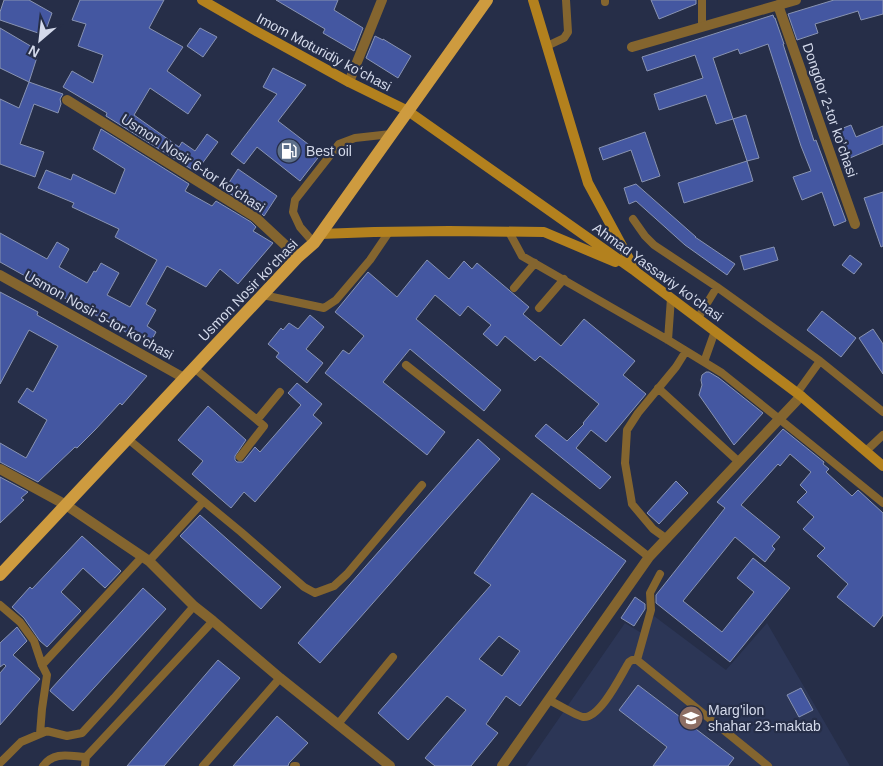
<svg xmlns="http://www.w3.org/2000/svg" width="883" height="766" viewBox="0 0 883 766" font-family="Helvetica,sans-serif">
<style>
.built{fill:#2c3656}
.building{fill:#4457a1;stroke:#8893b2;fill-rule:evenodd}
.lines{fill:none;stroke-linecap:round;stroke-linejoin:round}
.lane{stroke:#84652f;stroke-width:8}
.street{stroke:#84652f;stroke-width:10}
.secondary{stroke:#b3811e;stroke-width:10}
.primary{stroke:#ce9b3f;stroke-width:12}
.labels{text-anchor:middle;stroke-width:4.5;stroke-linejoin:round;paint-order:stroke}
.street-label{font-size:14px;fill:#d4daeb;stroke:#262e48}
.poi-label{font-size:14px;fill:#d4daeb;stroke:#262e48;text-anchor:start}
</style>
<rect width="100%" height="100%" fill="#262e48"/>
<path class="built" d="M654,616l72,54 41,-47 83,143h-324l99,-143 18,11z"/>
<path class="building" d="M4,0h25l23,13 -8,22 -44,-15v-8z
M80,0h84l-15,28 34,19 -16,24 34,24 -13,19 -38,-26 -16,27 45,32 3,-5 13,9 12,-17 11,8 -22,30 -90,-56 1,-3 -44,-26 9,-16 21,12 10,-28 -25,-9 8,-22 -14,-4z
M276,0h62l-4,10 29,18 -9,23 -31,-18 2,-4z
M651,0h45v4l-37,15z
M834,0h49v14l-22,6 -3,-9 -43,13 3,9 -21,7 -9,-26z
M773,15l1,3h1l9,26h-1l31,97 2,-1 30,81 -12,5 -12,-34 -20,8 -9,-23 18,-6 -10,-25 -33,-102 -28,10 -2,-5 -25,9 20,61 13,-4 13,43 -12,3 -14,-42 -17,5 -10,-29 -47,15 -5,-16 49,-16 -8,-23 -48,16 -5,-14z
M0,28l39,23 -10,31 -29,-14z
M200,28l17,9 -14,20 -16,-11z
M375,36l8,4v-1l28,17 -13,22 -32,-20z
M273,68l33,17 -28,36 43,33 -21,27 -43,-34 -13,17 -13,-10 46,-60 -14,-7z
M29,82l34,12 -3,5 1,5 -3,9 -24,-9 -14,40 24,8 -9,25 -35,-13v-65l19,9z
M851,125l5,12 27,-11v18l-33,14 -12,-28z
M101,129l88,55 -4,7 27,15 4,-5 35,21 5,5 -3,4 20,12 -35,41 -18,-15 -14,18 -39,-21 -21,38 10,6 -9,16 9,6 -7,13 -149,-83v-29l47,26 10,-17 12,7 -10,18 28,16 7,-12 2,1 5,-9 18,10 -12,22 23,12 27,-47 -42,-23 4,-8 -47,-22 2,-4 -36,-15 8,-18 25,10 2,-6 42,20 10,-25 -32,-20z
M645,132l15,44 -18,6 -11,-32 -28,10 -4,-12z
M747,161l6,20 -69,22 -6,-20z
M238,169l39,27 -13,20 -5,-5 -35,-21z
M636,184l60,53h-1l40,27 -8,11 -42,-30 -49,-44 -7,3 -5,-16z
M883,192v54l-2,1 -17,-49z
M774,247l4,13 -34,10 -4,-14z
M850,255l12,9 -8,10 -12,-9z
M427,260l22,19 15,-18 8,8 5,-6 52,44 -6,7 38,32 23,-27 51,42 -12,14 23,19 -40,48 -15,-12 -15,18 35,29 -11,12 -65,-53 11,-12 21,17 17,-17 -1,-1 16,-19 -59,-48 -5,5 -30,-25 -8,10 -14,-12 8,-9 -23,-19 -8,10 -25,-21 -19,24 85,71 -17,21 -74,-62 -27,33 62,50 -18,23 -102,-82 18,-23 6,4 15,-18 -29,-24 33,-40 29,25z
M0,292l38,20 -1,3 110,61 -25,29 -2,-2 -25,27 -18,18 -2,-1 -37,35 -38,-20v-19l26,15 21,-38 -29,-18 9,-14 6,4 25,-46 -29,-16 -29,54z
M822,311l34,27 -15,19 -34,-27z
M310,315l14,12 -18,22 17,14 -16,20 -31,-26 3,-4 -11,-9 13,-16 2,2 6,-7 9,6z
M873,329l10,15v30l-24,-36z
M706,372h3l10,6 44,35 -29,32 -35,-50 3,-10 -1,-5 1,-5z
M297,383l25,21 -9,11 9,8 -67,79 -11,-10 -13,16 -39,-34 11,-13 -25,-21 30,-34 38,34 -11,16v4l2,2h6l12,-15 5,5 41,-47 -13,-12z
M783,429l41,33 -1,2 6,5 -3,3 26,24 6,-6 25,23v102l-9,12 -37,-30 11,-13 -31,-28 8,-8 -22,-19 11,-12 -17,-15 10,-10 -7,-7 11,-13 -21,-18 -10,12 -2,-2 -37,41 39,32 -8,9 3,3 -10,13 -30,-25 -52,64 39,31 32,-40 -17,-14 16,-20 37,30 -60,74 -74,-59v-8l69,-87 -8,-6z
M478,439l22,20 -180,204 -22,-20z
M0,477l28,15 -7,6 3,2 -24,23z
M676,481l12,12 -29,31 -12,-11z
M532,493l94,68 -106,145 -14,-10 -20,28 12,9 -27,33h-36l-10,-8 41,-48 -19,-14 -39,44 -30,-27 113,-128 -17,-12zM499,636l21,15 -18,25 -23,-17z
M200,515l81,72 -20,22 -81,-73z
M82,536l39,35 -16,17 -22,-20 -22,24 20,19 -34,36 -7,-6 -16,-23 -12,-11 18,-20 2,2z
M143,588l23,21 -93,102 -23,-20 1,-2z
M635,597l10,7v5l-11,17 -13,-8z
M17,627l10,14 -14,14 27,24 -40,46v-52l6,-7 -2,-2 -4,3v-24z
M218,660l22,18 -76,88h-37z
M638,685l96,73 -6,8h-75l14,-19 -48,-37z
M801,688l12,22 -14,7 -12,-22z
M277,716l31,27 -19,20 -1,3h-55z"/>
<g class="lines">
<path class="lane" d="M605,2v-2
M702,27v-27
M547,46l17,-8 4,-6 -2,-32
M633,219l12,17 9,9 63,42 103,74 63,51
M509,232l13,24 146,84 54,33 91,73 70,57
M314,243l-14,-16 -7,-15 2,-12 44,-56 16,-6 36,-4
M514,288l21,-25
M263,295l61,13 12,-8 34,-40 19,-28
M539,308l25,-29
M698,318l19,-31
M668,340l3,-42
M704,362l11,-31
M406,365l243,192
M194,368l63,52 23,-28
M658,388l81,74
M797,393l23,-32
M128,439l113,93 63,55 11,6 19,-7 13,-12 75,-89
M866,451l17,-16
M240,457l24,-31 -7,-6
M667,539l-14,-10 -21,-25 -7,-41 2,-33 11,-17 38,-46 10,-16
M149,561l54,-59
M0,605l20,17 14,19 8,24 5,10 -5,34 -2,25
M637,660l14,-50 -1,-17 10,-19
M42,665l100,-108
M549,700c6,3 30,17 34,17 17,2 38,-42 46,-55l3,-2h5l131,106
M338,724l55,-67
M0,763l21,-21 26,-11 20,5 15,-3 32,-35 80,-92
M43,766c11,-15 26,-10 43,-9
M85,766l1,-9 127,-136
M203,766l77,-88
M294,766h2"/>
<path class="street" d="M778,5l77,219
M632,47l164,-47
M349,82l33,-82
M67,100l188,117 43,40
M0,275l184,103
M0,469l66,36 83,56 45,45 19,15 67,57 110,88
M502,766l147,-209 152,-161"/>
<path class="secondary" d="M202,0l54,31 93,51 59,29 227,160 166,125 82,70
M533,0l55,183 46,85
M320,234l54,-2 75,-1 95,1 71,30"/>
<path class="primary" d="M0,575l298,-318 16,-14 173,-243"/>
</g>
<defs>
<symbol id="fuel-disc" viewBox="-11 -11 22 22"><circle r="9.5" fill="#5c6f8a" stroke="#262e48"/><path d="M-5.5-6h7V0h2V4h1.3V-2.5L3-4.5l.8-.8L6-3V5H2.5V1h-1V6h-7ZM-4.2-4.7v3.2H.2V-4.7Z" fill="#fff"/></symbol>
<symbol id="school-disc" viewBox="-11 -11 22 22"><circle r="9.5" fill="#8d6e63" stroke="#262e48"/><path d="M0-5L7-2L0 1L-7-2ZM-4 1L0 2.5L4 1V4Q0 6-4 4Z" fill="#fff"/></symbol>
</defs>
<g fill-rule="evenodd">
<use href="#fuel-disc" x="275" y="137" width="28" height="28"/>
<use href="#school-disc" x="677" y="704" width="28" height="28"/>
</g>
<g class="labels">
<g class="street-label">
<text transform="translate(324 52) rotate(28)" y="5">Imom Moturidiy koʻchasi</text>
<text transform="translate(830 110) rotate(71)" y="5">Dongdor 2-tor koʼchasi</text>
<text transform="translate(193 163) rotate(33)" y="5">Usmon Nosir 6-tor koʻchasi</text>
<text transform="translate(658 272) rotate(36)" y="5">Ahmad Yassaviy ko'chasi</text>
<text transform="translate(248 290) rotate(-46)" y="5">Usmon Nosir ko‘chasi</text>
<text transform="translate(99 315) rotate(29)" y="5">Usmon Nosir 5-tor koʻchasi</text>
</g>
<g class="poi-label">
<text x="306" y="156">Best oil</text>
<text x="708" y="715">Marg'ilon<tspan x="708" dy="16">shahar 23-maktab</tspan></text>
</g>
</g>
<g transform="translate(40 40) rotate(208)" stroke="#262e48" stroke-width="4" paint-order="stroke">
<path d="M0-4L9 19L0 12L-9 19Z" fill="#d4daeb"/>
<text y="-8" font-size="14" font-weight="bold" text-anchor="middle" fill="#d4daeb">N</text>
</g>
</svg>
